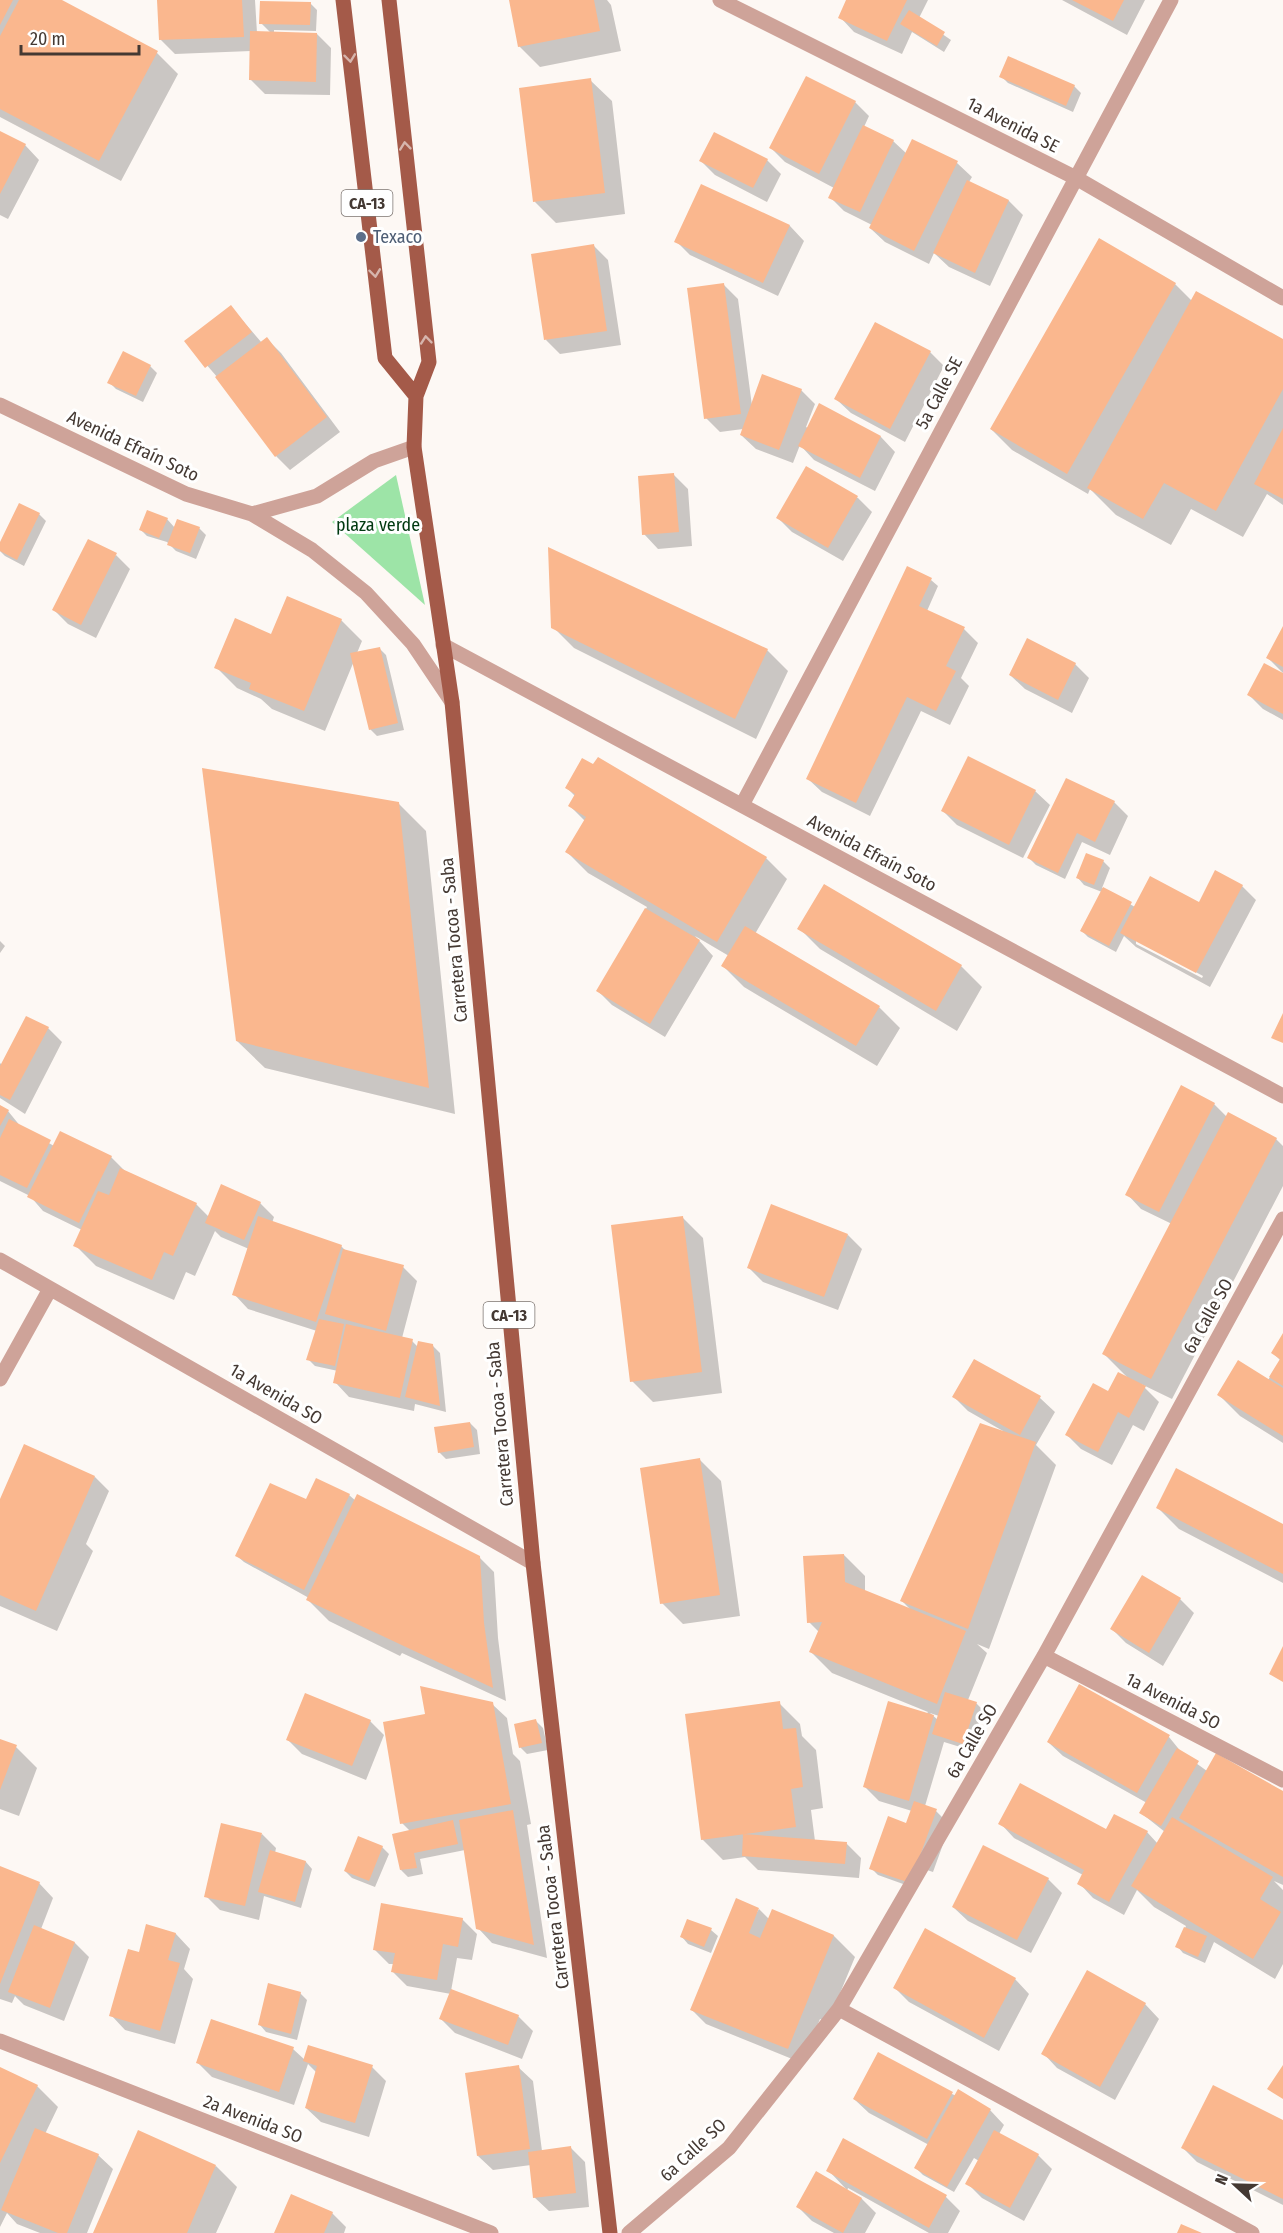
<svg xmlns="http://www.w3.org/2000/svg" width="1283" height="2233" viewBox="0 0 1283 2233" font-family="'Fira Sans Condensed',sans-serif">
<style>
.green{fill:#9de4a7}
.shadow{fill:#0003;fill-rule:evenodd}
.building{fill:#fab78e}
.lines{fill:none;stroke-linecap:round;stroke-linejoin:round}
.street{stroke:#cea399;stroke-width:15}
.primary{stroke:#a45a49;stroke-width:15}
.oneway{stroke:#d6b5ad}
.service-dot{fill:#5c6f8a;stroke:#fff;stroke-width:2}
.labels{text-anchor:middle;stroke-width:6;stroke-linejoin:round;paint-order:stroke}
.shield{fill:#fff;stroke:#7c7470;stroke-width:1.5}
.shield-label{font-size:16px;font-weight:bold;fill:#443933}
.street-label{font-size:18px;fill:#443933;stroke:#fff}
.service-label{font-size:18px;fill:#4e5e75;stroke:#fff;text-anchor:start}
.park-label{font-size:18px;fill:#003910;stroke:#fff}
</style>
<rect width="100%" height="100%" fill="#fdf8f4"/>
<path class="green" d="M396,475l29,130 -93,-83z"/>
<path class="shadow" d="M0,0h59l98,53 21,21 -57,107 -121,-64z
M159,0h96l2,33h14l-10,-10 49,-20 7,7 -1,21 -42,-1v3l43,1 14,14 -1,47 -65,-1 -14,-14v-29l-76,3 -15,-15z
M510,0h97l4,5 10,46 -81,16 -21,-21z
M848,0h80l-9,18 32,22 -7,12 -32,-20 -10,22 -48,-22 -14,-15z
M1062,0h83l-18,35z
M1001,76l73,10 7,7 -8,19 -65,-29z
M590,80l22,21 13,113 -69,9 -21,-21z
M855,102l14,14 -5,11 29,14 14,13 6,-13 44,22 15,14 -3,5 40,19 14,14 -33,71 -41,-19 -15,-14 -5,11 -44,-22 -15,-14 2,-3 -28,-14 -14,-14 4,-9 -49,-26 -14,-14z
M0,132l25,13 14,15 -31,59 -8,-4z
M767,160l14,14 -14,28 -52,-27 -14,-14z
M702,186l88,40 14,15 -26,55 -88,-41 -14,-14z
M1100,240l75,44 17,17 91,40v164l-16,-11 -24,43 -52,-28 -20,36 -55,-30 -26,-26 -2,5 -76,-44 -21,-21z
M594,246l14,14 13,85 -61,9 -14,-14z
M724,285l14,14 14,107 49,-16 14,14 -9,23 2,1 12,-23 61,32 14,15 -20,39 -61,-31 -14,-15 -7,18 -37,-14 -15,-14 2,-6 -23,3 -14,-14z
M231,307l31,36 5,-4 14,14 59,79 -50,38 -14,-14 -58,-78 -32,-37z
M930,352l14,14 -39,76 -54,-29 -15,-14z
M150,366l7,7 -14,29 -27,-13 -7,-7z
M807,468l51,30 14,14 -29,49 -51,-29 -14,-14z
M673,474l15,15 4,57 -34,3 -14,-15z
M39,514l7,7 -22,45 -19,-10 -5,-5v-6z
M167,519l8,9h24l7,7 -10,24 -20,-8 -9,-9 -20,-6 -7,-7z
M116,555l14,14 -34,69 -28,-14 -14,-14z
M931,580l7,6 -11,25 37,18 14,14 -17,35 8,8 -19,39 -29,-14 -51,105 -48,-24 -15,-14z
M341,620l21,21 -5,12 22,-5 7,7 18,75 -27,6 -7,-7 -16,-68 -29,70 -53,-22 -11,-10 -24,-11 -21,-21z
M553,627l214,23 21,21 -32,68 -182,-91z
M1283,629v44l-15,-15z
M1075,664l14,14 -17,35 -47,-24 -15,-14z
M1283,675v45l-20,-11 -14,-14z
M567,788l199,70 21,21 -32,55 124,73 21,21 -23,38 -133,-79 -21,-21 6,-10 -34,-20 18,20 -48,81 -53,-32 -14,-14 49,-84 -59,-34 -21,-21 18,-31 -15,-15 6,-9z
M1035,791l15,14 -27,53 -66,-33 -14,-14z
M1114,802l14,14 -18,39 -28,-13 -17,37 -29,-14 -7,-7z
M399,804l27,27 29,283 -190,-46 -28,-27z
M1103,861l7,7 -8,20 33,19 64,-3 43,-18 14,14 -46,87 -74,-40 -12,-11 -8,16 -28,-15 -7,-7 21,-38 -18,-7 -6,-7zM1136,940l67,36 -1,2 -66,-34z
M799,928l162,38 21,21 -25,44 -137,-82z
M0,941l5,5 -5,7z
M48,1028l14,14 -37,72 -25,-16v-35l2,2z
M1214,1104l13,13 49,22 7,7v40l-111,213 -31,-15 18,18 -15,29 -11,-6 -21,40 -31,-16 -14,-14 61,-57 -24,-24 68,-130 -31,-15 -14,-15z
M0,1107l8,4 13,16 33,19 57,11 14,14 71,33 13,13 51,-14 14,14 -2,6 69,23 6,6 56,15 14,14 -15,57 10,3 6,6 15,-1 7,7 6,59 -31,-8 -1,7 -65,-14 -14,-15 3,-11 -23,-5 -7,-7 9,-28 -69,-22 -14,-15 15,-45 -28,-12 -6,-6 -20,45 -9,-4 -12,28 -78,-34 -21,-21 7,-15 -39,-19 -13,-15 -30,-15z
M682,1217l21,21 19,155 -69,9 -21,-21z
M848,1235l14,14 -24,61 -75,-28 -15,-15z
M1283,1336v107l-43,-27 -21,-21 49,-15 13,-19 -8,-8z
M975,1361l65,37 15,14 -19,33 20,20 -67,184 -12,-5 10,9 -19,47 8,3 7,7 -13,40 -26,-8 -19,64 11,5 14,14 -17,47 -9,-3 -7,20 -39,-14 -7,-7 36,-43 5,-14 -33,-10 -14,-14 63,-75 -96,-39 -21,-21 8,-20 -10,-10 35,-67 21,21v16l47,19 -11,-11 102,-169 -35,-20 -14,-14zM930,1713l9,3 -1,4z
M470,1423l7,7 3,24 -34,5 -7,-7z
M700,1460l21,21 19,135 -57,8 -21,-21z
M95,1477l14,14 -23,53 7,7 -36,80 -57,-25v-104z
M349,1495l7,6 123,56 15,15 4,66 8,63 -104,-48 -2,3 -71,-35 -21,-21 1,-2 -65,-36 -7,-6 69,-55z
M1158,1508l125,18v57l-104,-54z
M1180,1599l14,14 -31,53 -37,-23 -14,-14z
M1080,1686l89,51 13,16 25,18 76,21v93l-9,-4 9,9v74l-8,15 -61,-37 -9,21 -22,-10 -6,-7 9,-20 -32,-19 -17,-17 -13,25 -31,-17 -14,-15 4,-8 -69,-37 -14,-15 147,9 11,12 7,-12 -24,-19 6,-10 -84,-47 -15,-14z
M779,1703l21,21 2,12 14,14 7,58 -12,2 4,31 31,2 15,15 -2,20 -101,-8 -13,-13 -22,3 -21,-21z
M492,1704l15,14 6,36 7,7 11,63 -4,1 20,133 -55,-15 -14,-15 -13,-78 -45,9 3,15 -15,3 -7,-7 9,-39 -8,-8z
M370,1721l14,14 -18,45 -64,-26 -14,-14z
M536,1721l7,7 5,22 -21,4 -7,-7z
M0,1741l16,6 21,21 -18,48 -19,-7z
M262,1834l14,14 -1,5 31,9 6,7 -11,39 -37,-12 -5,24 -39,-10 -14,-14z
M382,1847l7,7 -14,33 -23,-9 -7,-7z
M0,1868l39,15 14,15 -12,31 34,14 14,14 -25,64 -40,-16 -9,-9 -3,7 -12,-4z
M1048,1879l14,14 -31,60 -63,-32 -15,-14z
M759,1909l10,10 65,17 21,21 -27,65 -8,-3 -18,44 -96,-39 -14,-14z
M462,1919l15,15 -5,26 -15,-2 -6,33 67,25 15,15 -11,28 -67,-26 -14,-14 10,-25 -44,-8 -14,-14 1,-8h-5l-15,-15z
M148,1926l28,8 14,15 -6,20 9,10 -18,65 -50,-14 -14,-15 29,-61z
M711,1930l7,6 -7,17 -23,-9 -6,-7z
M1015,1979l14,15 -30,57 -90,-49 -15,-15z
M300,1993l7,7 -10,40 -31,-8 -6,-7z
M1145,2004l14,15 -44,81 -58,-32 -14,-15z
M212,2020l81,29 12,11 67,7 14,14 -17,56 -48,-15 -15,-14 11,-35 -9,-9 -14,41 -82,-28 -15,-15z
M518,2067l15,14 9,70 29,-3 14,14 4,45 -40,4 -15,-14 -3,-32 -38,5 -15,-14z
M0,2068l37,18 21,21 -13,27 53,21 15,14 -26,64h-47l-23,-9 -10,-11 -7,14z
M952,2094l38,16 14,15 -5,9 39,21 14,14 -28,52 -42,-23 -15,-15 12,-22 -5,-3 -20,34 -31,-17 -7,-7 13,-23 -60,-32 -15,-14z
M1283,2121v84l-86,-43 -14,-14z
M216,2166l21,21 -21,46h-121z
M828,2170l118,27 14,14 -12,22h-19l-81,-45 -1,3 15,8 14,14 -11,20h-31l-22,-12 -15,-15 50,-16z
M332,2213l14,14 -2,6h-69z"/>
<path class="building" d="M0,0h13l-13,25z
M19,0h43l96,51 -59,110 -99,-52v-73z
M157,0h85l2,37 -85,3z
M509,0h85l6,31 -82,16z
M846,0h61l-20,41 -49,-23z
M1072,0h52l-11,21z
M260,1l51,1 -1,23 -51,-1z
M909,10l36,22 -8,14 -37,-22z
M250,31l67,2 -1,49 -67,-2z
M1008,56l67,29 -9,21 -67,-29z
M806,76l50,25 -37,73 -50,-26z
M591,78l14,115 -72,9 -14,-114z
M863,125l31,15 -34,72 -32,-14z
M0,131l26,13 -26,50z
M714,132l54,27 -15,29 -54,-27z
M912,139l46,22 -44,90 -45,-23z
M967,180l42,20 -34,73 -42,-20z
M701,184l89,41 -27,58 -89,-41z
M1099,238l77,45 -109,191 -77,-45z
M594,244l13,87 -63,9 -13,-86z
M724,283l17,131 -37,5 -17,-131z
M1196,291l87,48v50l-67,122 -52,-28 -21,36 -56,-31z
M231,305l21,27 -47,36 -21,-27z
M875,322l56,29 -41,78 -56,-30z
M267,337l60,80 -52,40 -60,-80z
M123,351l28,14 -15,31 -29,-13z
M762,374l40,15 -23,61 -39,-15z
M819,403l62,33 -21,42 -62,-32z
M1283,428v71l-29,-15z
M806,466l52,30 -30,52 -52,-30z
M674,473l5,59 -37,3 -4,-59z
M19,503l21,10 -23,47 -17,-9v-9z
M147,510l21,8 -9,20 -20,-8z
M177,519l23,8 -10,26 -23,-8z
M88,539l29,14 -36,72 -29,-15z
M548,547l220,102 -33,70 -184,-91z
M907,566l25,12 -13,28 46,21 -19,39 10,5 -20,40 -29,-14 -51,106 -50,-24z
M287,596l55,23 -38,92 -55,-22 2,-6 -37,-15 21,-50 36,16z
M1283,626v41l-17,-9z
M1027,638l49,25 -18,37 -49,-25z
M380,647l18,76 -29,7 -19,-77z
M1264,663l19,10v41l-36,-19z
M968,756l68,34 -27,55 -68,-34z
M598,757l169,100 -50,85 -152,-90 21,-35 -18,-11 7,-12 -10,-6 17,-30 11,6z
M202,768l197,34 30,286 -193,-47z
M1066,778l49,23 -20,41 -18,-9 -19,40 -31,-15z
M1086,853l18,7 -10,25 -18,-7z
M1215,870l28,15 -47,88 -76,-40 30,-57 49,26z
M824,884l138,81 -26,46 -139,-82z
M1103,887l29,15 -23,44 -29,-15z
M645,908l55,32 -50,84 -54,-33z
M745,926l135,80 -24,40 -135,-80z
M1283,1013v30l-12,-5z
M26,1016l23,11 -39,73 -10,-5v-29z
M1181,1085l34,18 -56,109 -34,-17z
M0,1105l9,5 -9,16z
M1228,1112l49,26 -126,241 -49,-25z
M9,1119l42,21 -24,48 -27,-13v-37z
M60,1131l52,25 -33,67 -52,-26z
M120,1168l77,35 -24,53 -9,-4 -12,28 -79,-34 25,-55 11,4z
M221,1184l40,18 -17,38 -39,-17z
M771,1204l77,30 -24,63 -77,-29z
M258,1216l84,29 -26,77 -84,-27z
M683,1216l19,156 -72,10 -19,-157z
M343,1249l61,16 -18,66 -61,-17z
M319,1319l25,5 -9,42 -29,-6z
M346,1324l67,15 -13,59 -67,-15z
M1283,1333v53l-14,-9 11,-18 -9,-6z
M418,1341l15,3 7,62 -35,-9z
M974,1359l67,37 -21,39 -68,-38z
M1238,1360l45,28v48l-66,-41z
M1118,1372l28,14 -17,32 -11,-6 -20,40 -33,-17 28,-52 15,8z
M470,1422l4,25 -36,6 -4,-26z
M980,1423l56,19 -68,187 -68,-28z
M24,1444l71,32 -59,135 -36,-16v-96z
M700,1458l20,137 -60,9 -20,-136z
M1176,1468l107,56v50l-127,-66z
M316,1478l34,16 -46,96 -69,-34 35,-73 36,16z
M357,1494l123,62 4,67 9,65 -187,-88z
M844,1554l1,28 121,49 -29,73 -128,-52 13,-30 -15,1 -4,-67z
M1142,1575l39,23 -32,55 -39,-24z
M1283,1646v36l-14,-8z
M1079,1684l91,51 -33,58 -90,-51z
M420,1686l73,16 18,102 -111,20 -17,-102 42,-8z
M945,1692l32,10 -14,42 -31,-10z
M305,1693l66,27 -19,46 -66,-26z
M780,1701l3,28 13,-1 7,59 -12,2 5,38 -95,13 -16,-126z
M888,1701l46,14 -25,86 -46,-14z
M536,1719l6,24 -23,5 -5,-24z
M0,1739l17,6 -17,45z
M1177,1748l22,13 -38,65 -22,-13z
M1216,1753l67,38v86l-104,-59z
M1020,1783l86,46 8,-15 34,17 -39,71 -32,-18 7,-14 -86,-46z
M914,1801l23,8 -27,74 -41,-14 19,-53 18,7z
M513,1810l21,135 -58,-16 -17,-109z
M1172,1817l101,60 -13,22 21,13 -28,47 -122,-73z
M453,1820l5,24 -44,9 3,15 -17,2 -8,-36z
M221,1823l41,10 -17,73 -41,-9z
M743,1834l104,8 -2,22 -103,-8z
M358,1836l25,10 -14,35 -25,-10z
M983,1845l66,33 -32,62 -65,-33z
M270,1850l36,11 -11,41 -37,-10z
M0,1866l40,16 -40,102z
M736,1898l23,10 -10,25 11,5 12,-29 62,26 -46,114 -98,-39z
M381,1903l82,15 -5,29 -15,-3 -6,36 -46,-8 4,-19 -22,-3z
M687,1919l25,9 -8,19 -24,-10z
M146,1924l30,9 -8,27 12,3 -20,68 -51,-15 19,-67 11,3z
M34,1925l41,17 -25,66 -42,-16z
M1184,1927l23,9 -9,21 -23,-10z
M925,1928l91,50 -32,60 -91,-50z
M1087,1970l59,33 -46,84 -59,-33z
M268,1983l33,9 -10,42 -33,-9z
M451,1989l68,26 -11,30 -69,-26z
M211,2019l83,28 -15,45 -83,-29z
M308,2045l65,20 -18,58 -50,-15 12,-42 -14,-5z
M878,2052l75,40 -26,47 -74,-40z
M519,2065l11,84 -53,7 -12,-83z
M1283,2065v34l-16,-10z
M0,2067l38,18 -38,78z
M1213,2085l70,35v79l-102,-51z
M958,2089l33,20 -44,78 -33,-19z
M35,2128l64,26 -32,79h-9l-57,-23z
M138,2130l78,35 -29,68h-94z
M994,2130l45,24 -29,54 -45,-24z
M843,2138l104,57 -18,33 -103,-57z
M571,2146l5,47 -43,5 -5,-46z
M816,2171l46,27 -19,35 -47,-26z
M291,2194l42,18 -9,21h-50z
M1181,2224l21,9h-25z"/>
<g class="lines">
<path class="street" d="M720,0l356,178 207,120
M0,405l186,89 66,20 60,36 54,43 47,51 39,58
M252,514l65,-18 57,-35 40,-14
M443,645l840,451
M742,805l429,-805
M0,1260l533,303
M0,1379l50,-90
M1044,1656l239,124
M839,2009l413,224
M0,2041l491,192
M629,2233l100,-85 110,-139 205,-353 239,-437"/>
<path class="primary" d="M343,0l42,358 31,38
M389,0l40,362 -13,34 -2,51 38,255 81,861 77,670"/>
</g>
<defs><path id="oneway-chevron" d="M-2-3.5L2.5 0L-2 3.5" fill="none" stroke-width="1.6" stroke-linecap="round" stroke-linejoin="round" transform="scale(1.5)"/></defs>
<g class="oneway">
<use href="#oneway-chevron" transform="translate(350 58) rotate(83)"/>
<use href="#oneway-chevron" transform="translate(405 146) rotate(-96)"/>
<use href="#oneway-chevron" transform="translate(375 273) rotate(83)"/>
<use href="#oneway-chevron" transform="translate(426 340) rotate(-96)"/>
</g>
<circle class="service-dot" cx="361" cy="237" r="6"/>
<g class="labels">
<g class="shield">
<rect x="341.5" y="190" width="51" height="26" rx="4.5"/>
<rect x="483.5" y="1302" width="51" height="26" rx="4.5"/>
</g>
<g class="shield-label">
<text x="367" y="209">CA-13</text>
<text x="509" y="1321">CA-13</text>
</g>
<g class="street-label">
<text transform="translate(1013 125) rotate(27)" y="6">1a Avenida SE</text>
<text transform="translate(939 393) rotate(-62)" y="6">5a Calle SE</text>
<text transform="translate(133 446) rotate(25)" y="6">Avenida Efraín Soto</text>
<text transform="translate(872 853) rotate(28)" y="6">Avenida Efraín Soto</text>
<text transform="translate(454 940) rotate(-95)" y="6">Carretera Tocoa - Saba</text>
<text transform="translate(1208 1316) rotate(-61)" y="6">6a Calle SO</text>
<text transform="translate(276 1394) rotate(30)" y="6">1a Avenida SO</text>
<text transform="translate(500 1424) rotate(-95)" y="6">Carretera Tocoa - Saba</text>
<text transform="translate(1173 1701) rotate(27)" y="6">1a Avenida SO</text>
<text transform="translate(972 1741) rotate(-60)" y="6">6a Calle SO</text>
<text transform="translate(553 1907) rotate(-97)" y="6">Carretera Tocoa - Saba</text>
<text transform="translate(253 2119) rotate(21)" y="6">2a Avenida SO</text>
<text transform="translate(693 2150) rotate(-43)" y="6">6a Calle SO</text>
</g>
<g class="service-label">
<text x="373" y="243">Texaco</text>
</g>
<g class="park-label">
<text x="378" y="531">plaza verde</text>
</g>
</g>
<g transform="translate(1235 2185) rotate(292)" stroke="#ffffff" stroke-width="4.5" paint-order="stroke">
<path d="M0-4.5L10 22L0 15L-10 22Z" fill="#443933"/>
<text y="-9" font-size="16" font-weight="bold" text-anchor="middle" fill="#443933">N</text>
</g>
<path d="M21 45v9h118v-9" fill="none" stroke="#443933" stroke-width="3"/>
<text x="30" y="45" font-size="18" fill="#443933" stroke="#ffffff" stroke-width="4.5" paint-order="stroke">20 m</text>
</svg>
